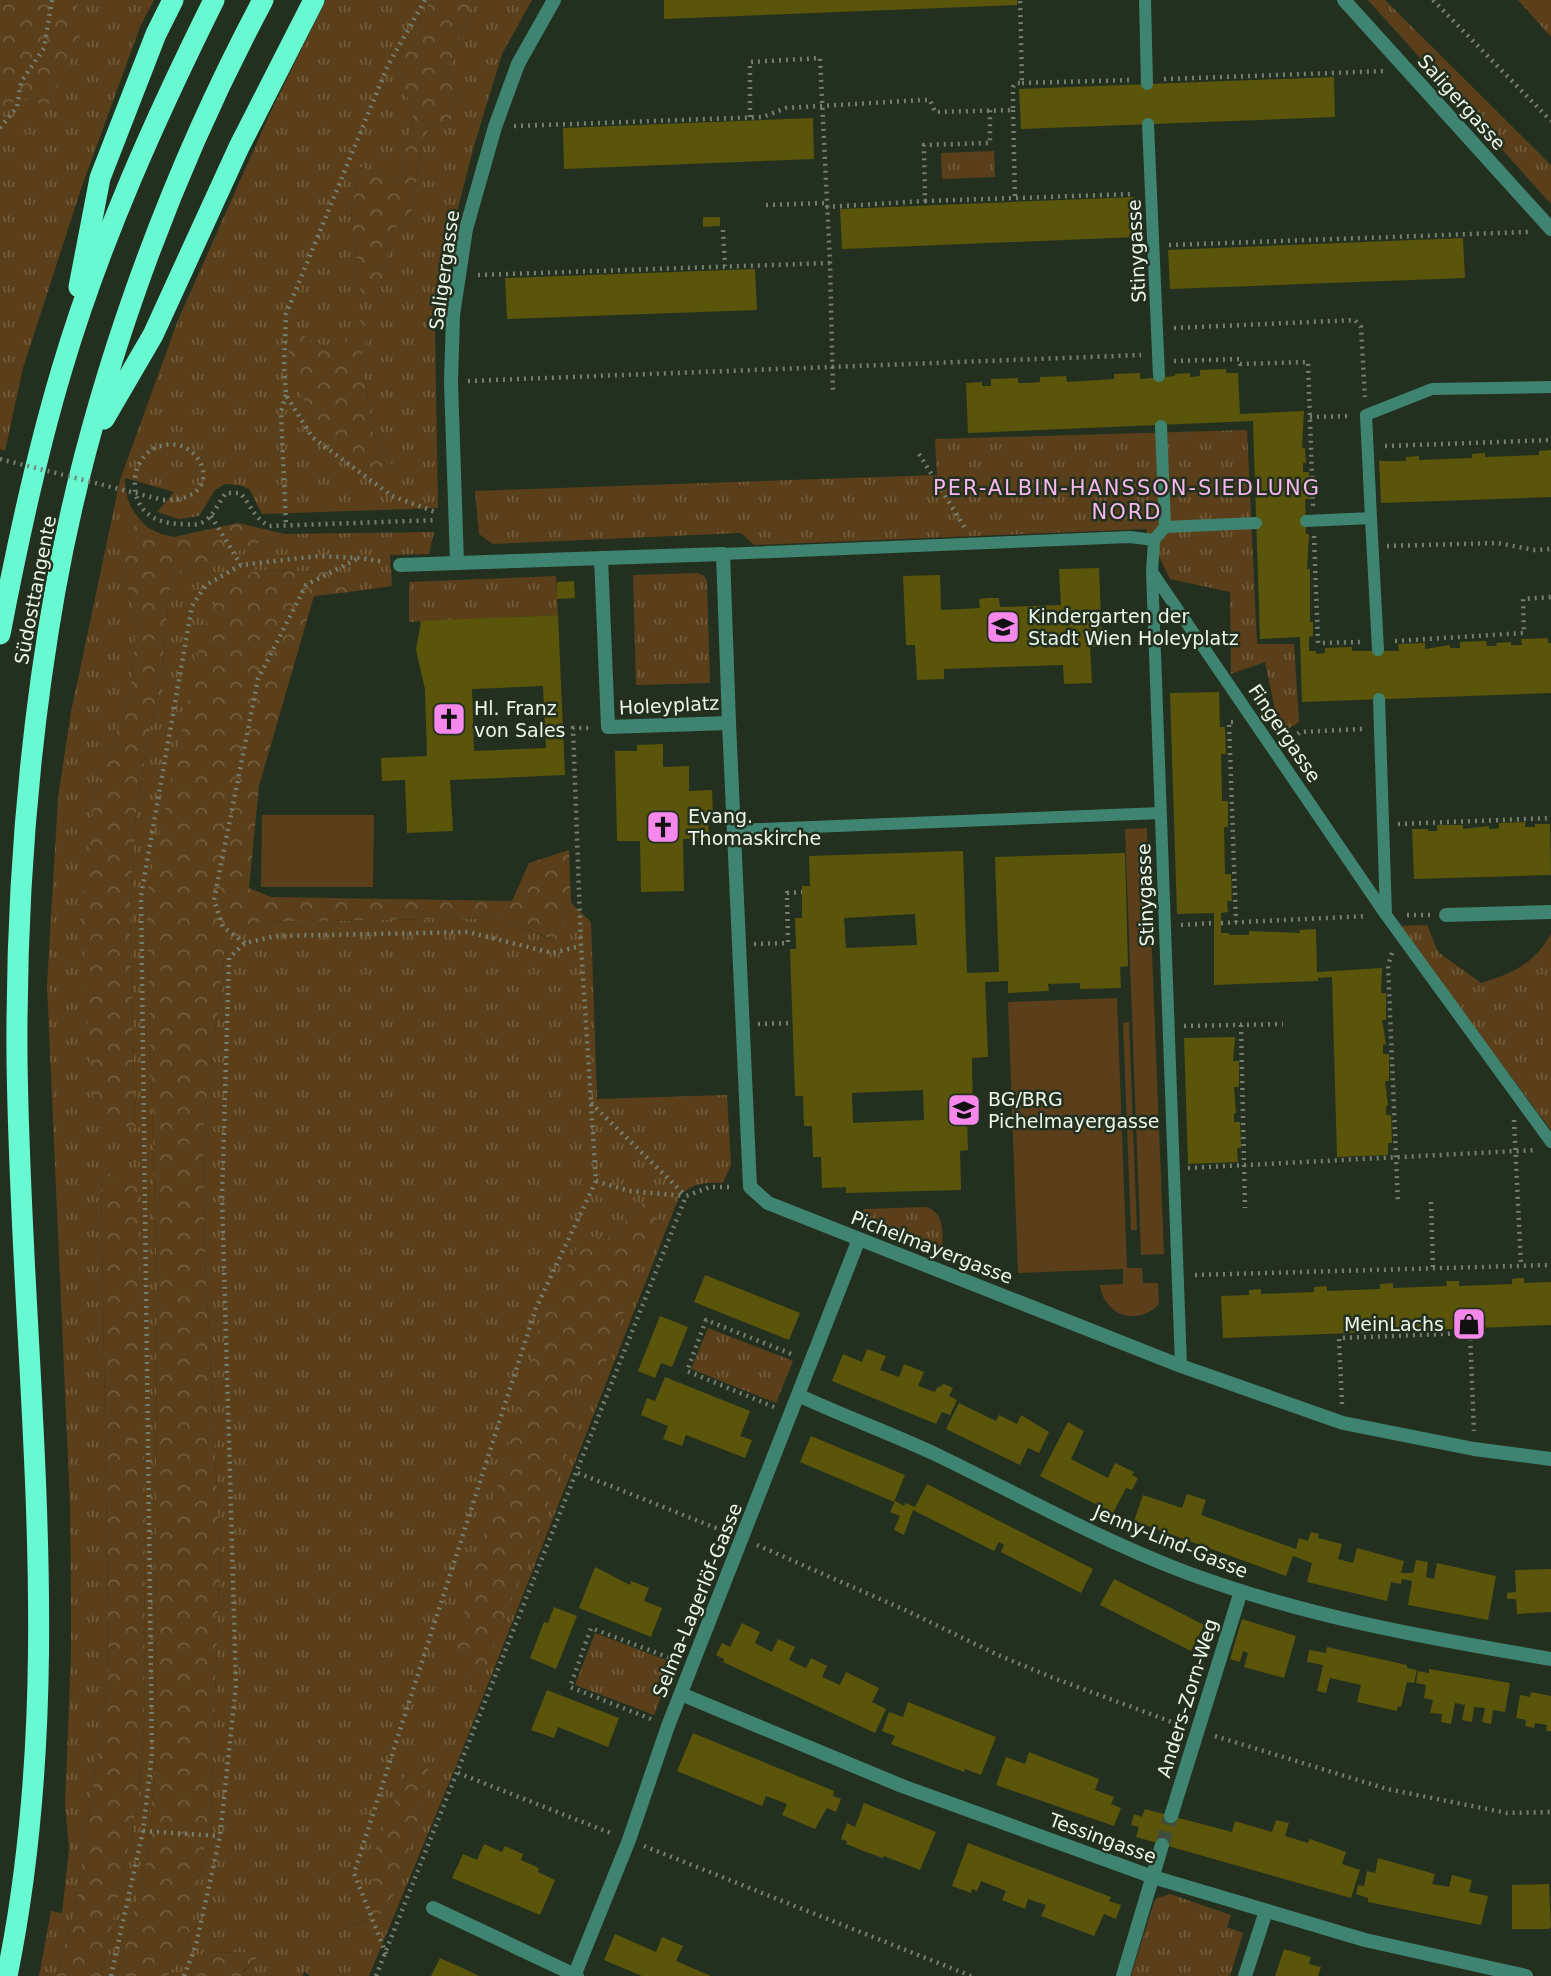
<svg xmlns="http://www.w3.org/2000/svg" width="1551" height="1976" viewBox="0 0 1551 1976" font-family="'DejaVu Sans',sans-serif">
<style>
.grass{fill:url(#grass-tufts);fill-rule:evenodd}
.forest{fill:url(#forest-crowns)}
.garden{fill:#5b3f1a}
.building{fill:#5a550a;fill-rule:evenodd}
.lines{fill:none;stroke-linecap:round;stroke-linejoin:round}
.street-tunnel{stroke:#414e3e;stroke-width:14;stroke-dasharray:14 7;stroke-linecap:butt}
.path{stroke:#747f71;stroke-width:4.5;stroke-dasharray:2 5;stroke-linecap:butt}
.lane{stroke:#3f8470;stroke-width:12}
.street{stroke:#3f8470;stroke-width:14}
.highway{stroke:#68f9d2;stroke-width:21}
.path-bridge{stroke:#747f71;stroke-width:4.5;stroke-dasharray:2 5;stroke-linecap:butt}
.labels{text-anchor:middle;stroke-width:5;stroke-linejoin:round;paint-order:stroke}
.street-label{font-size:19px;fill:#eef7ec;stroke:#23301f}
.poi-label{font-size:19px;fill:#eef7ec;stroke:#23301f;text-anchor:start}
.neighbourhood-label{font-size:21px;letter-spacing:2px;fill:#f7b8ee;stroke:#23301f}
</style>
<defs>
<pattern id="grass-tufts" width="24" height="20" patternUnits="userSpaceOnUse" patternTransform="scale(1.75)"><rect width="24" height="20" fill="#5b3f1a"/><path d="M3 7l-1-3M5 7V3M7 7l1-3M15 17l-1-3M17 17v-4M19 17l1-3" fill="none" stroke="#735c3b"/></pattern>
<pattern id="forest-crowns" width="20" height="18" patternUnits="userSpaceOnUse" patternTransform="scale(1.75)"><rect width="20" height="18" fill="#5b3f1a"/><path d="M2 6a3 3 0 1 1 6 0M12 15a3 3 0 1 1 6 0" fill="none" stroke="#735c3b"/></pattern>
</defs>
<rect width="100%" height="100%" fill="#23301f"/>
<path class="grass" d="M0,0h154l-14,27 -59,162 -58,179 -18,83 -5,-2z
M326,0h105l-35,62 17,52 -14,69 -38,-16 -10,43 9,83 17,8 15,-71 19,-13 9,-66 10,-26 20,-2 7,-26 -11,-23 28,-74h58l-30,54 -28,92 -31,120 -8,63 3,179 -176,6 -13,-25 -10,-4 -14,-1 -10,6 -16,26 -20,3 -22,-7 17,-20 -49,-14c0,23 7,34 23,50l-10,-5 -14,54 13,44 -7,74 -35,98 40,335 -5,-221 6,-96 26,-146 9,-91 114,-40 149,-2 -5,22 -39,1 2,31 -43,6 -14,-20 -79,-2 -110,328 11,380 -2,480 -7,99 -31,119h-16l37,-174 6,-73 1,-226 -44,-331 8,501 -33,232 -20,71h-17l12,-65 11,2 7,-64 -4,-45 6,-150v-65l-1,-84 -23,-520 11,-187 13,-86 49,-232 58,-160 93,-209zM290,329l43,24 28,3 12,76 22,38z
M1368,0h17l166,165v39z
M1518,0h33v37z
M994,151l1,26 -53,2 -1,-26z
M1247,430l10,214h37l5,78 -19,12 -15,-72 -34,12 -1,-82 -60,-13 -24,-50 -392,16 -13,-12 -248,11 -14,-10 -4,-43 462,-16 -2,-36z
M698,573l6,3 3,5 3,102 -74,2 -3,-110z
M556,576l2,39 -149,7v-40z
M571,903l20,19 6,177 130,-4 4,70 -8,18c-18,-1 -32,0 -44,14l-225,574 -85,205h-59l-6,-5 -1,5h-58l-2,-4 18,-19 -57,-1 -13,24h-23l20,-34 23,-130 9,-262 -15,-292 -2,-124 22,-185 28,-27 246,-4 56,23zM637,1204h23l-59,172 -34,10 14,31 -106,275 108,-455 32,1zM432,1775l-44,136 -39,15 27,-38z
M1427,925l11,27 43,31c31,-9 53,-19 70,-49v196l-152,-204z
M925,1207c20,5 17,24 18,41l-87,-35 9,-4z
M708,1328l85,33 -17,42 -85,-34z
M595,1633l79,30 -20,52 -79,-30z
M1170,1894l61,21 -4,12 16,6 -13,43h-99l23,-74 3,-4z"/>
<path class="forest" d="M0,0h77l3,42 -33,64 -29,-10 -18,20z
M431,0h43l-28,74 11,23 -7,26 -20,2 -10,26 -9,66 -19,13 -15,72 -17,-9 -9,-83 10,-43 38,15 14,-68 -17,-52z
M362,318l11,6 -12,32 12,76 22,38 -10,10 -76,-66 -20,-54 1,-32 43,25z
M138,523l23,11 13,3 64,-14 47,11 -114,40 -9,91 -26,146 -6,96 5,221 -40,-7 -15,-198 15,-130 35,-99 7,-73 -13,-44 3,-44z
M256,570l79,2 14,20 -35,4 -55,190 -10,102 22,9 241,4 17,-38 40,-13 2,53 -15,38 -57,-23 -246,4 -28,27 -22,185 2,124 15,292 -9,262 -23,130 -20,34h-51l31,-119 7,-99 2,-480 -11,-380 57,-268 16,-34z
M101,1172l36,9 8,322 -1,226 -6,73 -37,174h-45l20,-71 33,-232z
M637,1204h24l-60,173 -34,9 14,31 -105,276 -21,-47 88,-333 40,-77 32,2z
M412,1756l21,18 -45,137 -40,15 28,-38 -7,-22z
M204,1952l58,1 -19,18 2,5h-54z"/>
<path class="garden" d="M262,815h112l-1,72h-112z
M1147,828l17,426 -23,1 -16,-426z
M1551,990v74h-7l-2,-73z
M1117,998l10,270h15l1,15h15l1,21c-21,23 -55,12 -59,-19l23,-1v-15l-105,4 -10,-271z
M1129,1022l8,208h-6l-8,-207z"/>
<path class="building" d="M664,0h353v5l-353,14z
M1334,77l1,40 -314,12 -2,-40z
M813,118l1,41 -250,10 -1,-41z
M1135,197l2,40 -295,12 -2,-40z
M703,217h17v9l-17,1z
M1463,238l2,40 -295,11 -2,-39z
M755,269l2,41 -250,9 -2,-41z
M1226,369v4h12l2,41 64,-3 -2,37h3l1,15h-3v9h6l1,27h-5l1,35h3l-2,35h3v53h3v14l-4,1v14h7v3l9,-1v-5l27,-1v4h47l-1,-7 27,-1v6l25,-4v3h10v-6l26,-1 1,5h10l-1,-3 15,-1v3h11l-1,-6 27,-1v5h3v50l-249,9 -2,-65 -40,2 -7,-218 -285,12 -2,-50 16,-1v4h9v-7l27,-1v5h12l10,-1v-5l26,-1 1,6 47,-3v-5l26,-1v6l35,-3v-2l15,-1v4l10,-1v-6z
M1551,450v47l-170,6 -2,-42h27v-4l13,-1v4l53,-2v-4l13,-1v4l54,-2v-4z
M1099,568l3,79h-12l2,36 -28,1 -1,-19 -119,4v10l-27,1 -2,-35h-9l-3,-69 37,-1 1,35 39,-2 -1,-9 10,-1h10l1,9 61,-2 -2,-36z
M574,581l1,17 -18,1v-17z
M558,615l7,160 -115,5 3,51 -46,2 -2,-53 -23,1 -1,-23 46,-2 -2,-67 -9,-39 5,-29zM543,686l3,62 -72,3 -2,-62z
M1219,692l1,35h5l1,27h-5l1,41v6h6v26h-4l1,47h6l1,27h-5l1,11 -7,1v20h8v2h20v-4l51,2 -1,-3 17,-1 1,43 65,-4 -1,25h5v27h-4l4,24 -3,1v9h6v27h-4l3,25h-2v9h5l1,28h-4v12l-51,2 -5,-180 -14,1v3l-104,4v-72l-37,1 -7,-221z
M663,744v23l26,-1v25l23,-1 1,26h-5l1,22 -26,1 1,52 -43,1 -1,-51h-23l-2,-90h22v-6z
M1525,822v5h10v-3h15l1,51 -137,4 -2,-50h16v2h9v-6h26v4l26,-3v3h5l5,-1v-5z
M963,851l4,122 32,-1 -4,-115 130,-4 3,113 -8,1 1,21 -41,1v-6l-32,1 1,7 -41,2v-12l-23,1 3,75 -16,1 1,62h-6l1,30 -8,1 1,39 -115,3v-6l-24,1 -1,-31h-8l-1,-31h-8l-1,-30h-8l-5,-147h6l-1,-31h7v-32h8l-1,-30zM915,914l2,31 -71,3 -2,-30zM923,1090l1,30 -71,3 -1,-30z
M1235,1037l-2,24h6v26h-5l2,26h-2v9h6l1,26h-4l1,14 -50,2 -4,-126z
M705,1275l95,38 -11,27 -95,-38z
M1519,1278h5v5l27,-1v43l-328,13 -2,-42 28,-1v-5l12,-1v5l53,-2v-5l13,-1v5l53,-2v-5l13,-1v5l54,-2 -1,-5h13v5l53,-2v-5z
M660,1316l28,11 -16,40 -11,-4 -6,15 -17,-7z
M867,1349l19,7 -6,14 19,7 5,-13 20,8 -6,14 17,6 2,-4 7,-4 9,4 -4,8 8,4 -7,15 -8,-3 -6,12 -104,-43 11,-27 19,8z
M665,1377l85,34 -10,25 12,4 -7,18 -59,-23 -4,11 -19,-7 5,-13 -27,-11 6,-17 8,3z
M959,1403l37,18 3,-6 18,9 4,-9 28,17 -10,21 -11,-5 -8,17 -74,-36z
M1068,1422l16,9 -13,28 37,19 7,-15 19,9 -2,3 6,3 -6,12 -6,-2 -13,25 -73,-37z
M811,1436l94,39 -11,27 -94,-40z
M927,1484l166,85 -12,24 -80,-41 3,-7 -5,-3 -5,9 -81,-41 -9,25 -10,-5 6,-14 -10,-4 5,-11 9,5 2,-3 9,4z
M1187,1494l19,6 -5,15 95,34 3,-11 9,3 3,-9 8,2 -1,4 24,6 -4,15 15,4 4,-15 47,13 -3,12h12l3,-13 12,2 -2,15 8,2 3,-16 59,13 -8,44 -80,-15 4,-24 -10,-2 -1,5 -10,-2 -4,19 -80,-19 5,-19 -19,-7 -7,20 -152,-55 9,-26 39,13z
M595,1567l35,18 1,-4 18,7 -5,13 18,7 -11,29 -72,-29z
M1551,1569v43l-34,2 -1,-15h-9v-6l9,-1 -1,-22z
M1114,1579l90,46 -13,26 -91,-46z
M554,1607l23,9 -21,53 -26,-11 14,-36 4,1z
M1242,1619l54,17 -12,42 -40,-11 4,-14 -5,-2 -3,11 -10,-3z
M742,1623l18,9 -5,11 17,9 6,-13 17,8 -6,13 17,8 5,-10 16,8 -5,11 18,8 6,-13 33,16 -7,14 14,7 -11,24 -152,-71 1,-3 -8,-4 6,-12 8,4z
M1327,1647l80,18v3l10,2 -3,13 -7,-1 -6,25 -3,-1 -1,5 -40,-9 4,-17 -31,-7 -4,15 -9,-2 6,-26 -16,-3 2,-12 17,3z
M1429,1669l81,14 -5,29 -12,-2 -2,14 -9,-2 3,-14 -11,-1 -2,15 -10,-2 3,-15 -10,-2 -4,21 -10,-2 1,-8 -12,-1 3,-13 -9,-2 2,-13 -10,-2 2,-12 11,2z
M547,1690l72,28 -11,29 -50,-20 -4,11 -23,-8z
M1531,1692l20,4v35h-5l1,-6 -12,-2 -1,5 -9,-2 1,-6 -10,-2 4,-23 10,2z
M908,1702l88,35 -15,38 -16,-6 -1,3 -73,-28 4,-8 -13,-5 7,-19 14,5z
M693,1733l141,58 -1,5 8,3 -5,13 -9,-4 -12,21 -33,-14 5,-11 -21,-8 -4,10 -85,-35z
M1029,1752l70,27 -4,11 19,7 -3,7 10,4 -7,18 -118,-41 10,-28 19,7z
M864,1803l72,29 -16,38 -36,-14 -1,2 -17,-6 -20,-8 1,-3 -6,-2 6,-16 8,4z
M1145,1809l87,23 3,-11 37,11 4,-12 13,3 -4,13 23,7 2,-4 36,13 -4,12 18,6 -9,28 -215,-61 3,-10 -8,-2 3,-11 8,3z
M968,1843l143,54 -2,4 12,4 -5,14 -12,-5 -10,22 -53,-20 5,-11 -18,-6 -3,10 -23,-9 4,-9 -25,-10 -4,10 -5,-2 -1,4 -19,-7z
M484,1844l18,8 3,-6 18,8 -2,6 18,8 -1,4 17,8 -15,35 -88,-37 11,-24 14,6z
M1378,1858l57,16 -3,10 17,3 3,-12 20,5 -3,12 19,4 -7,29 -113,-23v-4l-12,-4 2,-9 6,1 3,-15 8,2z
M1549,1884l2,43 -2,2h-37v-44z
M615,1934l41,18 6,-15 21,9 -7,15 35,15h-69l-38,-16z
M1284,1949l27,8 -2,7 12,3 -3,9h-43z
M440,1958l29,13 10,5h-48z"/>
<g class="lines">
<path class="street-tunnel" d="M1162,1845l9,-29"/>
<path class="path" d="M425,0l-37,65 -102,249 -2,54 2,27 26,42 80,59 46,17
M1433,0l118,121
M1164,79l222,-8
M1022,83l109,-3
M1013,110l2,88
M750,117v-55l70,-4 10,205 3,128
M514,126l249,-9 23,-9 136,-8h8l5,12 78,-2v-23l3,-4h6l-2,-83
M0,128l17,-21 4,-25 23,-34 8,-48
M925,201l209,-7
M766,205l60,-2
M826,207l99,-6 -1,-56 66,-2v-33
M723,230l2,36
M1169,245l359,-13
M478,275l352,-12
M1174,328l181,-8 6,7 4,70
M1174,361l65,-2 1,5 68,-2 5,144
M468,381l673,-26
M286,395l-5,17 5,114
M1310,417l41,-1
M1385,446l166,-6
M919,454l46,74
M163,500c71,2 36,-75 -10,-51 -10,6 -18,18 -18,31 -2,31 20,44 47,44 8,0 15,2 21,-2 11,-6 15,-19 23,-29h14c12,13 12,23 29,33l168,-6
M211,516l30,49
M1314,536l4,107 44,-1
M1387,546l111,-3 36,7 17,-1
M1395,641l129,-8 -1,-34 28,-2
M1233,722h-4l7,200
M1287,743l13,-11 62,-3
M1398,824l153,-6
M1407,915h23
M1221,923l146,-7
M1181,925l33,-2
M245,943l-22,-16 -9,-27 44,-221 48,-94 53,-27
M754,944l34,-1 -1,-50 15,-1
M1392,953l-4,12 10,239
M758,1024l34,-1
M1241,1025l4,183
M1184,1026l99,-2
M591,1103l95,93
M1514,1120l7,146
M1188,1168l348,-18
M596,1181l33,10 56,5
M1431,1202l2,66
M1195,1275l356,-10
M1342,1404l-3,-66 131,-5 4,98
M774,1407l-87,-36 19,-51 88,35
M578,1473l148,59
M757,1545l148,65 93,45 53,22 129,48
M651,1719l-81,-32 21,-59 84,32
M1215,1736l172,53 120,24 44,-1
M458,1773l155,61
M143,1831l77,5
M644,1846l327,130
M386,1954l-32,-81 182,-565 60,-127 -15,-235 -8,-218h16
M111,1976l32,-145 9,-77 -11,-858 51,-290 14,-21 35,-20 78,-9 41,2 24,4
M184,1976l12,-31 24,-109 16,-151 -14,-488 7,-239 16,-15 31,-7 192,-4 84,21 29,-7
M376,1976l310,-780 24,-9h23"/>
<path class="lane" d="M1145,0l2,84
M1148,124l11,252
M1161,426l4,101 -11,13 -2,32 29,794
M1371,518l-5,-103 66,-26 119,-2
M1306,521l65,-3 7,132
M1165,527l91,-4
M723,554l407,-17 24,3
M1152,572l234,343 165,227
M1379,699l7,216
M735,830l426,-17"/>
<path class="street" d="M554,0l-36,64 -23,63 -29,102 -13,86 -2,67 6,181 266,-9 6,169 -121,4 -7,-169
M1344,0l207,229
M400,565l57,-2
M729,723l21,464 18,16 413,163 162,57 131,26 77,10
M1446,915l105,-3
M798,1395c45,21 92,38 137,59 83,40 163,85 250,118 118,44 242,66 366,87
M681,1694l221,92 251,91 212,63 161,36
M1171,1816l70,-225
M433,1908l144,68
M574,1976l55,-136 39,-114 191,-487
M1123,1976l39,-131
M1245,1976l21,-65"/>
<path class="highway" d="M79,287l21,-109 56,-144 17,-34
M104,419l49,-84 86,-188 75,-147
M0,634c17,-89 36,-178 62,-265 38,-128 93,-250 152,-369
M7,1976c63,-308 13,-611 10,-920 -1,-156 11,-312 38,-465 36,-201 112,-411 208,-591"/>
<path class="path-bridge" d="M0,459l163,41"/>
</g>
<defs>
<symbol id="school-square" viewBox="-11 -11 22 22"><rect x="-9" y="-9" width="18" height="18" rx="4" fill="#f788eb" stroke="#23301f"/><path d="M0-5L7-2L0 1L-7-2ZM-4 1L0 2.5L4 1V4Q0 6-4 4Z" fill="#111"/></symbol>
<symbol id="church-square" viewBox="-11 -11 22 22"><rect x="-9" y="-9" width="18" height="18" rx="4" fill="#f788eb" stroke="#23301f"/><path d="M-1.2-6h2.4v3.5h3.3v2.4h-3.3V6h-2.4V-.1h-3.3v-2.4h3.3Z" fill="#111"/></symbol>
<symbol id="shop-square" viewBox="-11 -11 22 22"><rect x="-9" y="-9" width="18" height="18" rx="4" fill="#f788eb" stroke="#23301f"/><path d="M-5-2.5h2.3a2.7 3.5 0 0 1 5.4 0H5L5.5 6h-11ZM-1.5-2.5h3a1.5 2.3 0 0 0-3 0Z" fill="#111"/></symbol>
</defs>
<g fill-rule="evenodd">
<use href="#school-square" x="984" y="608" width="38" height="38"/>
<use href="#church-square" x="430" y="700" width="38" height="38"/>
<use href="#church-square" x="644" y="808" width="38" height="38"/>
<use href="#school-square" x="945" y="1091" width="38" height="38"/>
<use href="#shop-square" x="1450" y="1305" width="38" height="38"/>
</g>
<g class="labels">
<g class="street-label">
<text transform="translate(1462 102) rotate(48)" y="7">Saligergasse</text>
<text transform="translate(1136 251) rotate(-93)" y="7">Stinygasse</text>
<text transform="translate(444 270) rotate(-82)" y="7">Saligergasse</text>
<text transform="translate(35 590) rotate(-79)" y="7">Südosttangente</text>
<text transform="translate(669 705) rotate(-3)" y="7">Holeyplatz</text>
<text transform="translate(1285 733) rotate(56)" y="7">Fingergasse</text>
<text transform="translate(1145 895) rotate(-92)" y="7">Stinygasse</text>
<text transform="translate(932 1247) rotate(21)" y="7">Pichelmayergasse</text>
<text transform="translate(1171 1541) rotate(22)" y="7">Jenny-Lind-Gasse</text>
<text transform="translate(697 1600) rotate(-68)" y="7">Selma-Lagerlöf-Gasse</text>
<text transform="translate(1187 1698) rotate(-73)" y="7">Anders-Zorn-Weg</text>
<text transform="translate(1103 1838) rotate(20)" y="7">Tessingasse</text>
</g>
<g class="poi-label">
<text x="1028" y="623">Kindergarten der<tspan x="1028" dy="22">Stadt Wien Holeyplatz</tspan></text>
<text x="474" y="715">Hl. Franz<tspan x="474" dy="22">von Sales</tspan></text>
<text x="688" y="823">Evang.<tspan x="688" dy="22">Thomaskirche</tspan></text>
<text x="988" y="1106">BG/BRG<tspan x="988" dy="22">Pichelmayergasse</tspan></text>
<text x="1444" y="1331" text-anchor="end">MeinLachs</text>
</g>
<g class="neighbourhood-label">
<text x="1127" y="495">PER-ALBIN-HANSSON-SIEDLUNG<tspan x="1127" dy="24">NORD</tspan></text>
</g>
</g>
</svg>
